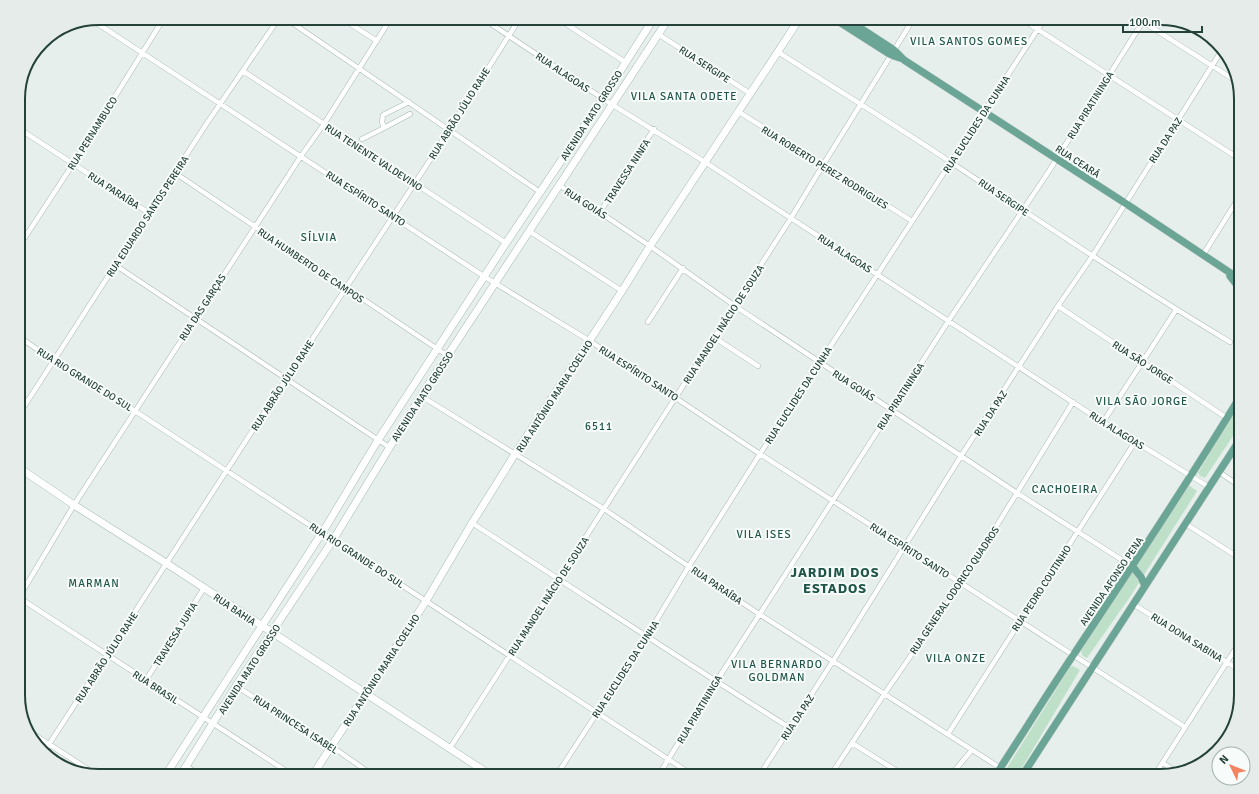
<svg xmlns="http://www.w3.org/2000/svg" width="1259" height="794" viewBox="0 0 1259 794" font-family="Signika,sans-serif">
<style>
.grass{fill:#bfe0c8}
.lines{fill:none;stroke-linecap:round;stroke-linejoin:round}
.street-casing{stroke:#a8b8b2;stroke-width:5.5}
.secondary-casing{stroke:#a4bbb3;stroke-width:8}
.primary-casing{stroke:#c2cac8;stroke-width:8}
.street{stroke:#fff;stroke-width:4.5}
.secondary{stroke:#fff;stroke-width:7}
.primary{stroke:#6aa596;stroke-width:7}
.labels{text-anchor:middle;stroke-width:4;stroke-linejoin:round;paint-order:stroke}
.street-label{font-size:10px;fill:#24423a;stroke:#f7fbf9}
.neighbourhood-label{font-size:11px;letter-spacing:1px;fill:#1f5548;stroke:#f7fbf9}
.district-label{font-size:14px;font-weight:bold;letter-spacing:1px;fill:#1f5548;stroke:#f7fbf9}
.rim{fill:none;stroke:#24423a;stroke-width:2}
</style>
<rect width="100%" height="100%" fill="#e6efeb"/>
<path class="grass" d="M1241,401v23l-36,54 -5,-2 -2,-3z
M1187,484l10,7 -67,106 -43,61 -4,-2 -2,-5 23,-38z
M1073,666l7,4 -63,106h-15l68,-109z"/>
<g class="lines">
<defs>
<path id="street" d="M285,18l255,174
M341,18l36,23
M482,18l126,84 97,60 398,260 106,65
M557,18l68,44
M1020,18l221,142
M1137,18l99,63
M92,20l393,257 105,64 170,113 425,273
M658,34l93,60
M778,52c58,37 117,73 174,111 92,61 183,122 278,179
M243,71l263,172
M409,102l-26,13 -1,7 2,6 26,-14
M739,112l173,109
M18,128l131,85
M362,139l22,-11
M175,173l273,183
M559,185l91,61 85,60 282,187 116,74
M600,212l54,-83
M529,231l93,60
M18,248l55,-84 91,-146
M1203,255l38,-61
M115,265l274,182
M1058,306l169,112
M648,322l35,-54
M18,336l36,25 81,50 559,365
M715,338l43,28
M421,396l183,113 155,105 254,162
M18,416l187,-290 74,-108
M1103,422l40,-61 33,-51
M1219,472l22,15
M472,523c106,68 211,138 318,205
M1186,524l55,35
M18,597l276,179
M18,599l56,-94 181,-278 46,-71 23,-32 67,-106
M1133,604l108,67
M146,680l58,-92
M236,686l95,60 43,30
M27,730l70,45
M948,734l187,-292
M852,743l53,33
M450,748l341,-530 32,-53 91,-147
M44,752l242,-373 146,-222 88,-139
M1163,763l13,9
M186,766l15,10
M473,776l6,-8
M556,776l91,-140 42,-70 71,-112 285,-436
M658,776l58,-94 233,-362 100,-149 96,-153
M759,776l74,-115 128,-205 97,-150 35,-51 129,-205
M830,776l55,-83 76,-110 56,-90 56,-91
M950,776l22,-26
M1154,776l87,-136"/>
<path id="secondary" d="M18,467l56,38 92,58 326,213
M165,776l162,-251 51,-85 128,-197 97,-145 51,-80
M180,776l56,-90 97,-146 88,-144 248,-378
M312,776l114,-175 46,-78 43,-69 107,-163 28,-45 150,-228"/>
<path id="primary" d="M833,18l58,37 9,3
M845,18l49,32 10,10 221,143 116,77
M1230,276l11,14
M1133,567l8,10 4,9
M995,776c27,-41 52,-82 79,-122 57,-86 114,-171 167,-259
M1022,776l219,-338"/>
</defs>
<use href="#street" class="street-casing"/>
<use href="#secondary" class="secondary-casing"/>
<use href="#primary" class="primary-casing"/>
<use href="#street" class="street"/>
<use href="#secondary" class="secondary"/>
<use href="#primary" class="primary"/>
</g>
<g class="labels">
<g class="street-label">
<text transform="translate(705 64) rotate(33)" y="4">RUA SERGIPE</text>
<text transform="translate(563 72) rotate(34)" y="4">RUA ALAGOAS</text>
<text transform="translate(1090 105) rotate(-58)" y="4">RUA PIRATININGA</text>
<text transform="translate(459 113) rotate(-58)" y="4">RUA ABRÃO JÚLIO RAHE</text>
<text transform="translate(591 115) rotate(-57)" y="4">AVENIDA MATO GROSSO</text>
<text transform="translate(976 124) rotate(-57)" y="4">RUA EUCLIDES DA CUNHA</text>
<text transform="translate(92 133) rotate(-58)" y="4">RUA PERNAMBUCO</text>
<text transform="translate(1165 140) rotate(-57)" y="4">RUA DA PAZ</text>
<text transform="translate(374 157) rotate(33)" y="4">RUA TENENTE VALDEVINO</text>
<text transform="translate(1078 161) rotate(33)" y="4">RUA CEARÁ</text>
<text transform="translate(825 167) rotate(32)" y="4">RUA ROBERTO PEREZ RODRIGUES</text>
<text transform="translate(627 171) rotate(-57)" y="4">TRAVESSA NINFA</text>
<text transform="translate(114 190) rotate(33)" y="4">RUA PARAÍBA</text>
<text transform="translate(1004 197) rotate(34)" y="4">RUA SERGIPE</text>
<text transform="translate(366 198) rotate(33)" y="4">RUA ESPÍRITO SANTO</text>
<text transform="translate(586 203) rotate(33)" y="4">RUA GOIÁS</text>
<text transform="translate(147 216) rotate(-57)" y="4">RUA EDUARDO SANTOS PEREIRA</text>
<text transform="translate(845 253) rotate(33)" y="4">RUA ALAGOAS</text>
<text transform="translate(311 265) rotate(34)" y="4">RUA HUMBERTO DE CAMPOS</text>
<text transform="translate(202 307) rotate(-57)" y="4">RUA DAS GARÇAS</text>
<text transform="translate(723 324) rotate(-57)" y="4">RUA MANOEL INÁCIO DE SOUZA</text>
<text transform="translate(1143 362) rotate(33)" y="4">RUA SÃO JORGE</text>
<text transform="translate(639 373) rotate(33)" y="4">RUA ESPÍRITO SANTO</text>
<text transform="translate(85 379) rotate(32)" y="4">RUA RIO GRANDE DO SUL</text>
<text transform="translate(282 385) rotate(-57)" y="4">RUA ABRÃO JÚLIO RAHE</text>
<text transform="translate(854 385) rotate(33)" y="4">RUA GOIÁS</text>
<text transform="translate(798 395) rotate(-57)" y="4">RUA EUCLIDES DA CUNHA</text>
<text transform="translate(422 396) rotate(-57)" y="4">AVENIDA MATO GROSSO</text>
<text transform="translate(554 396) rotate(-57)" y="4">RUA ANTÔNIO MARIA COELHO</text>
<text transform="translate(900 396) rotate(-57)" y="4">RUA PIRATININGA</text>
<text transform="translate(990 413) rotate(-57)" y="4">RUA DA PAZ</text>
<text transform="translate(1117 430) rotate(32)" y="4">RUA ALAGOAS</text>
<text transform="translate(910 550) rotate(33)" y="4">RUA ESPÍRITO SANTO</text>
<text transform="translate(357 555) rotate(33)" y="4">RUA RIO GRANDE DO SUL</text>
<text transform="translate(1111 581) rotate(-56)" y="4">AVENIDA AFONSO PENA</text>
<text transform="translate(717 585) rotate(34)" y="4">RUA PARAÍBA</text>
<text transform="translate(1041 588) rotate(-57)" y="4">RUA PEDRO COUTINHO</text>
<text transform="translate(954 590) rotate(-56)" y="4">RUA GENERAL ODORICO QUADROS</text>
<text transform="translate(548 596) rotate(-57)" y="4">RUA MANOEL INÁCIO DE SOUZA</text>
<text transform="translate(235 609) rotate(34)" y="4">RUA BAHIA</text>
<text transform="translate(175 634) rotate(-58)" y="4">TRAVESSA JUPIA</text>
<text transform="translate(1187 637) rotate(32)" y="4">RUA DONA SABINA</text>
<text transform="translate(106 657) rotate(-57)" y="4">RUA ABRÃO JÚLIO RAHE</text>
<text transform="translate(249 669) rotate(-57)" y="4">AVENIDA MATO GROSSO</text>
<text transform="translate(625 669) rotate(-57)" y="4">RUA EUCLIDES DA CUNHA</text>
<text transform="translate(381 670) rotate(-57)" y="4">RUA ANTÔNIO MARIA COELHO</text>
<text transform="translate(156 687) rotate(33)" y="4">RUA BRASIL</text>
<text transform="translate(699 709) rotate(-59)" y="4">RUA PIRATININGA</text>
<text transform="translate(797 717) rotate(-57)" y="4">RUA DA PAZ</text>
<text transform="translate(296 724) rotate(33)" y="4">RUA PRINCESA ISABEL</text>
</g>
<g class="neighbourhood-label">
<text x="969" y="45">VILA SANTOS GOMES</text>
<text x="684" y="100">VILA SANTA ODETE</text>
<text x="319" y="241">SÍLVIA</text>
<text x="1142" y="405">VILA SÃO JORGE</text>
<text x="599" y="430">6511</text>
<text x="1065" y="493">CACHOEIRA</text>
<text x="764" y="538">VILA ISES</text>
<text x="94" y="587">MARMAN</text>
<text x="956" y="662">VILA ONZE</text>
<text x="777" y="668">VILA BERNARDO<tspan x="777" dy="13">GOLDMAN</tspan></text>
</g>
<g class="district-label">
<text x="835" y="577">JARDIM DOS<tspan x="835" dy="16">ESTADOS</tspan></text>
</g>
</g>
<path d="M0 0H1259V794H0ZM99 25H1160A74 74 0 0 1 1234 99V695A74 74 0 0 1 1160 769H99A74 74 0 0 1 25 695V99A74 74 0 0 1 99 25Z" fill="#e6ecea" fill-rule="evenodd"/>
<path class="rim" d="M99 25H1160A74 74 0 0 1 1234 99V695A74 74 0 0 1 1160 769H99A74 74 0 0 1 25 695V99A74 74 0 0 1 99 25Z"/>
<g transform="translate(1231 766) rotate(313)"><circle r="19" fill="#f7fbf9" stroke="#a3b1ad"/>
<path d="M0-3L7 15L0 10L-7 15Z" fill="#f4845f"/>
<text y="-6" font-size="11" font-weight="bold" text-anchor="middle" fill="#24423a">N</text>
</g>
<path d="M1123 26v6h79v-6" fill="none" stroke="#24423a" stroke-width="2"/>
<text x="1129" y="26" font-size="12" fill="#24423a" stroke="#f7fbf9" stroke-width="3" paint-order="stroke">100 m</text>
</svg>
